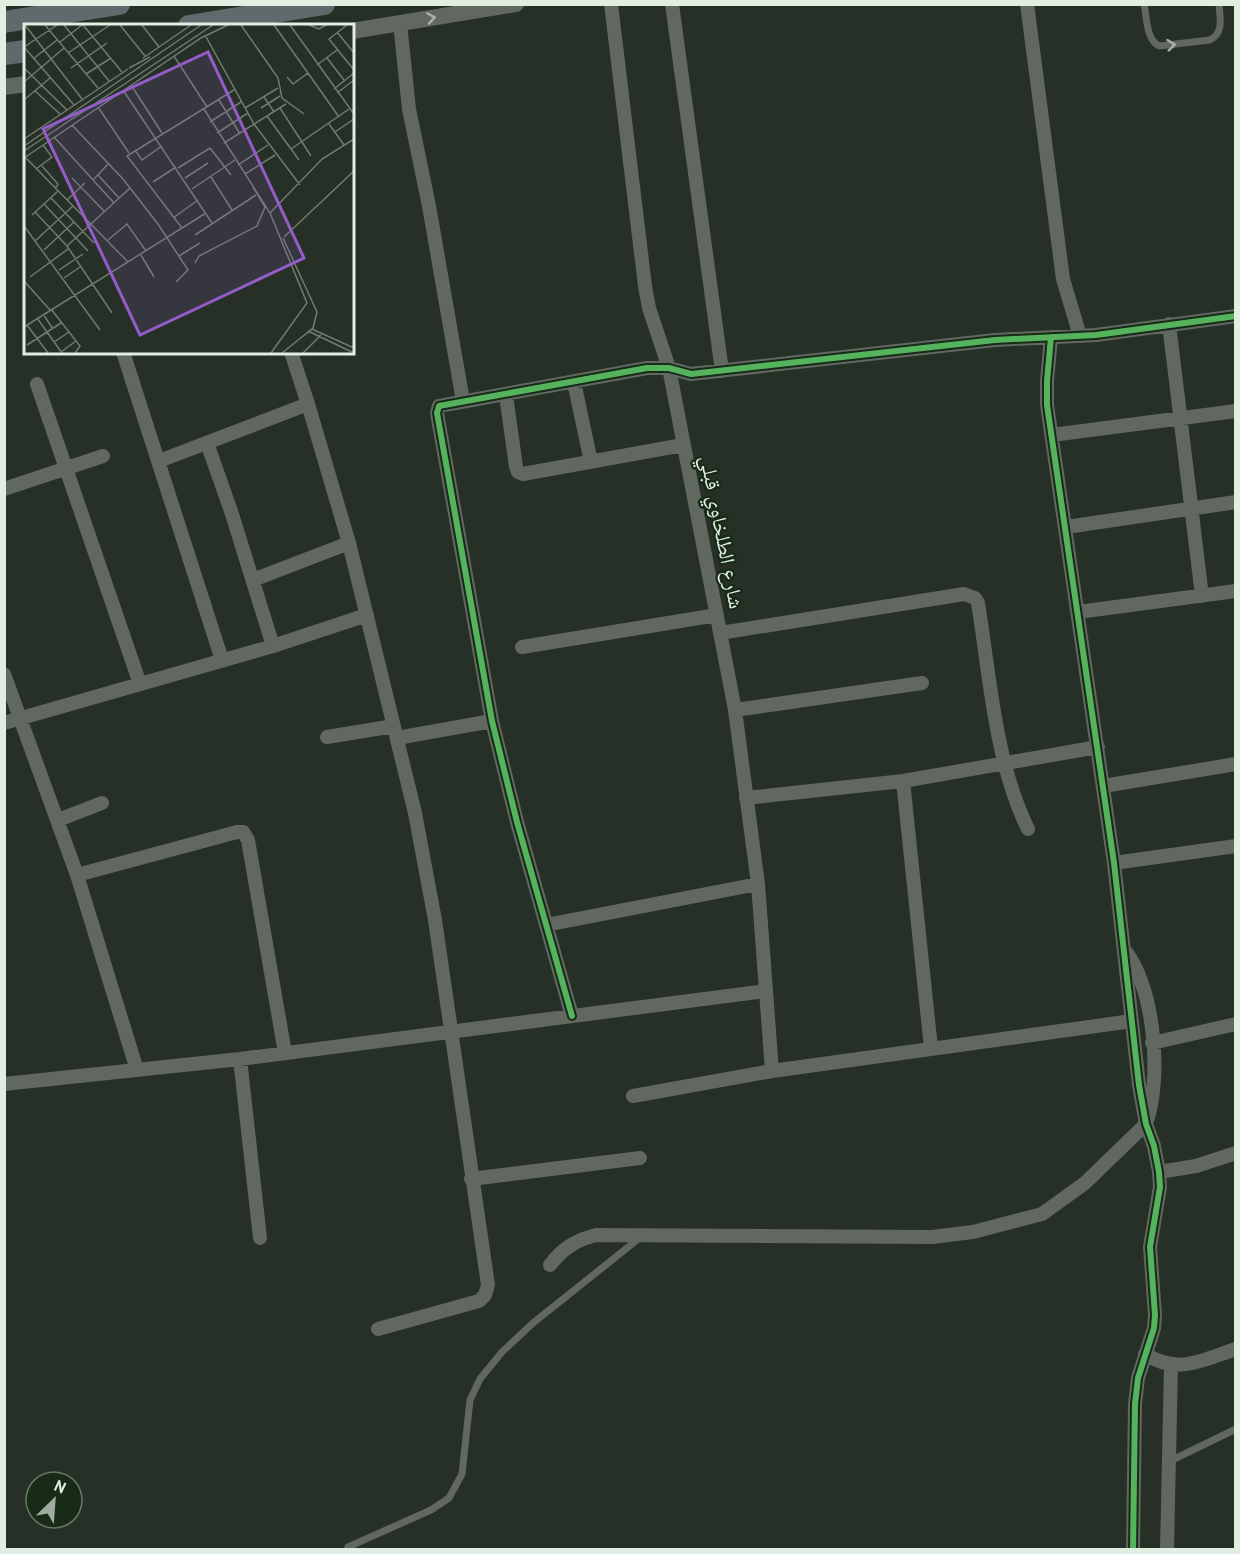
<svg xmlns="http://www.w3.org/2000/svg" width="1240" height="1554" viewBox="0 0 1240 1554" font-family="'PT Sans','Noto Naskh Arabic',sans-serif">
<style>
.lines{fill:none;stroke-linecap:round;stroke-linejoin:round}
.service{stroke:#60685f;stroke-width:7}
.minor{stroke:#60685f;stroke-width:14}
.tertiary{stroke:#60685f;stroke-width:16}
.trunk{stroke:#62696c;stroke-width:22}
.cycleway-casing{stroke:#172b17;stroke-width:10}
.cycleway{stroke:#56b35d;stroke-width:6}
.oneway{stroke:#a7b2a6}
.labels{text-anchor:middle;stroke-width:4.5;stroke-linejoin:round;paint-order:stroke}
.street-label{font-size:21px;fill:#e1eee1;stroke:#172b17}
.inset-road{fill:none;stroke:#717c71;stroke-width:1.5}
.view{fill:#945cc8;fill-opacity:0.15;stroke:#945cc8;stroke-width:3}
.inset-edge{fill:none;stroke:#e1eee1;stroke-width:3}
</style>
<rect width="100%" height="100%" fill="#263026"/>
<g class="lines">
<path class="service" d="M1144,4c3,14 2,35 15,42l51,-6c14,-7 10,-22 9,-36
M1168,1462l68,-33
M348,1547l83,-37 18,-12 13,-24 8,-74 10,-21 22,-27 31,-29 109,-87"/>
<path class="minor" d="M611,4l34,282 4,22 20,60 66,342 23,174 14,187
M672,4l50,367
M1027,4l36,275 17,57
M400,23l9,86 20,97 34,195
M1169,324l33,272
M1051,337l-4,44v24l67,458 25,222 7,39 8,22 5,26 1,15 -10,60 5,68 -1,13 -16,50 -3,26 -2,146
M123,352l99,308
M291,352l17,52 41,139 66,270 20,107 53,365 -3,10 -6,6 -101,28
M574,382l17,80
M37,384l103,300
M506,395l10,72 2,5 5,2 160,-29
M1052,435l184,-24
M207,443l24,68 42,135
M159,461l149,-57
M4,489l99,-33
M1066,527l170,-25
M253,580l96,-37
M1078,612l158,-21
M720,633l244,-39 11,4 3,5c12,74 17,159 50,226
M522,647l195,-32
M4,674l73,201 60,195
M735,710l187,-27
M4,723l269,-77 94,-31
M327,737l67,-11
M397,738l95,-17
M903,781l28,267
M1103,786l133,-22
M746,798l157,-17 195,-34
M58,820l44,-17
M1114,863l122,-17
M77,875l160,-43h6l5,8 37,213
M546,925l212,-41
M572,1016l-55,-194 -25,-101 -55,-308 2,-7 208,-38h22l22,6 304,-34 101,-5 140,-19
M1152,1043l84,-19
M240,1059l20,179
M4,1084l236,-25 526,-68
M633,1096l139,-25 360,-50
M1159,1172l37,-6 40,-13
M471,1179l169,-21
M550,1265c13,-17 26,-25 46,-30l336,2 41,-5 69,-18 43,-31 61,-59c16,-46 9,-130 -19,-171
M1145,1354c33,21 57,6 91,-5
M1167,1550l4,-185"/>
<path class="tertiary" d="M352,31l164,-27
M4,87l22,-3"/>
<path class="trunk" d="M4,22l115,-18
M189,26l135,-22
M4,54l22,-3"/>
<defs>
<path id="cycleway" d="M1051,337l-4,44v24l67,458 25,222 7,39 8,22 5,26 1,15 -10,60 5,68 -1,13 -16,50 -3,26 -2,146
M572,1016l-55,-194 -25,-101 -55,-308 2,-7 208,-38h22l22,6 304,-34 101,-5 140,-19"/>
</defs>
<use href="#cycleway" class="cycleway-casing"/>
<use href="#cycleway" class="cycleway"/>
</g>
<defs><path id="oneway-chevron" d="M-2-3.5L2.5 0L-2 3.5" fill="none" stroke-width="1.6" stroke-linecap="round" stroke-linejoin="round" transform="scale(1.5)"/></defs>
<g class="oneway">
<use href="#oneway-chevron" transform="translate(431 18) rotate(-9)"/>
<use href="#oneway-chevron" transform="translate(1171 45) rotate(-6)"/>
</g>
<g class="labels">
<g class="street-label">
<text transform="translate(722 532) rotate(79)" y="7">شارع الطلخاوي قبلي</text>
</g>
</g>
<g transform="translate(24 24)">
<rect width="330" height="330" fill="#263026"/>
<path class="inset-road" d="M1,1l57,74M21,1l53,63M40,1l45,56M59,1l39,47M96,1l25,31M118,1l17,22M217,1l37,53 4,20 22,16M250,1l65,92M266,1l64,89M285,1l10,4 7,-4M323,1l-18,14 25,31M313,8l17,21M181,11l49,89 46,61M36,18l22,-17M0,23l50,58M0,23l33,-22M44,29l42,-28M150,32l33,51M119,34l48,-33M303,34l17,22M9,35l24,-19M293,41l20,-15M0,44l43,42M47,44l36,-25M105,44l21,-11M62,50l25,-16M263,53l6,7 15,-11M0,58l40,-34M107,61l31,48M310,65l20,-16M99,66l89,133M11,67l25,23M313,69l17,-13M240,73l10,15M0,76l26,-22M195,76l21,34M74,83l31,46M221,84l33,-20M237,84l19,-12M256,84l31,48M180,85l66,104 37,90 -36,50M243,92l32,44M186,98l31,-20M305,100l15,21M48,101l51,54 35,45 30,46 -12,12M311,108l19,-13M193,109l31,-20M30,113l60,66M0,115l104,-70M200,119l62,-39M0,122l177,-121M267,125l58,-40M111,126l7,10 20,-14M0,127l189,-126M1,133l103,105M0,134l177,-120 27,-13M214,141l30,-20M18,142l16,18 -3,5M154,144l32,-20 21,27M12,145l16,-12 -9,-12M221,150l30,-19M74,151l21,23M187,153l21,33M48,154l32,33M161,154l23,-15M69,156l16,-17M129,158l23,-15M168,165l43,-29M27,174l43,45M43,176l18,-17M20,180l44,47M11,188l32,34 45,67M246,189l52,-54 32,-20M8,191l26,-24M149,194l25,-18M0,202l76,104M158,204l-55,-72 107,-66M171,211l61,-40M260,213l70,-66M84,216l19,-16 19,27M11,217l38,-35M43,222l63,-58M20,226l30,-28M117,231l13,22M155,232l21,-13M171,239l4,-7 58,-30 8,-19 -12,-20M35,246l24,-16M6,253l38,-28M40,254l16,-11M0,257l26,29M27,285l29,37 -5,7M19,290l10,15M13,294l25,35M3,301l21,28M0,303l182,-114M288,305l42,19M284,307l46,22M30,318l15,-10M3,321l34,-22M37,328l15,-11M258,329l31,-25 4,-16 -34,-74M279,329l18,-18"/>
<path class="view" d="M184,28l96,206 -164,77 -97,-206z"/>
<rect width="330" height="330" class="inset-edge"/>
</g>
<rect width="1240" height="1554" fill="none" stroke="#e1eee1" stroke-width="12"/>
<g transform="translate(54 1500) rotate(25)"><circle r="28" fill="#172b17" stroke="#687968" stroke-width="1.5"/>
<path d="M0-4.5L10 22L0 15L-10 22Z" fill="#a0aca0"/>
<text y="-9" font-size="16" font-weight="bold" text-anchor="middle" fill="#e1eee1">N</text>
</g>
</svg>
